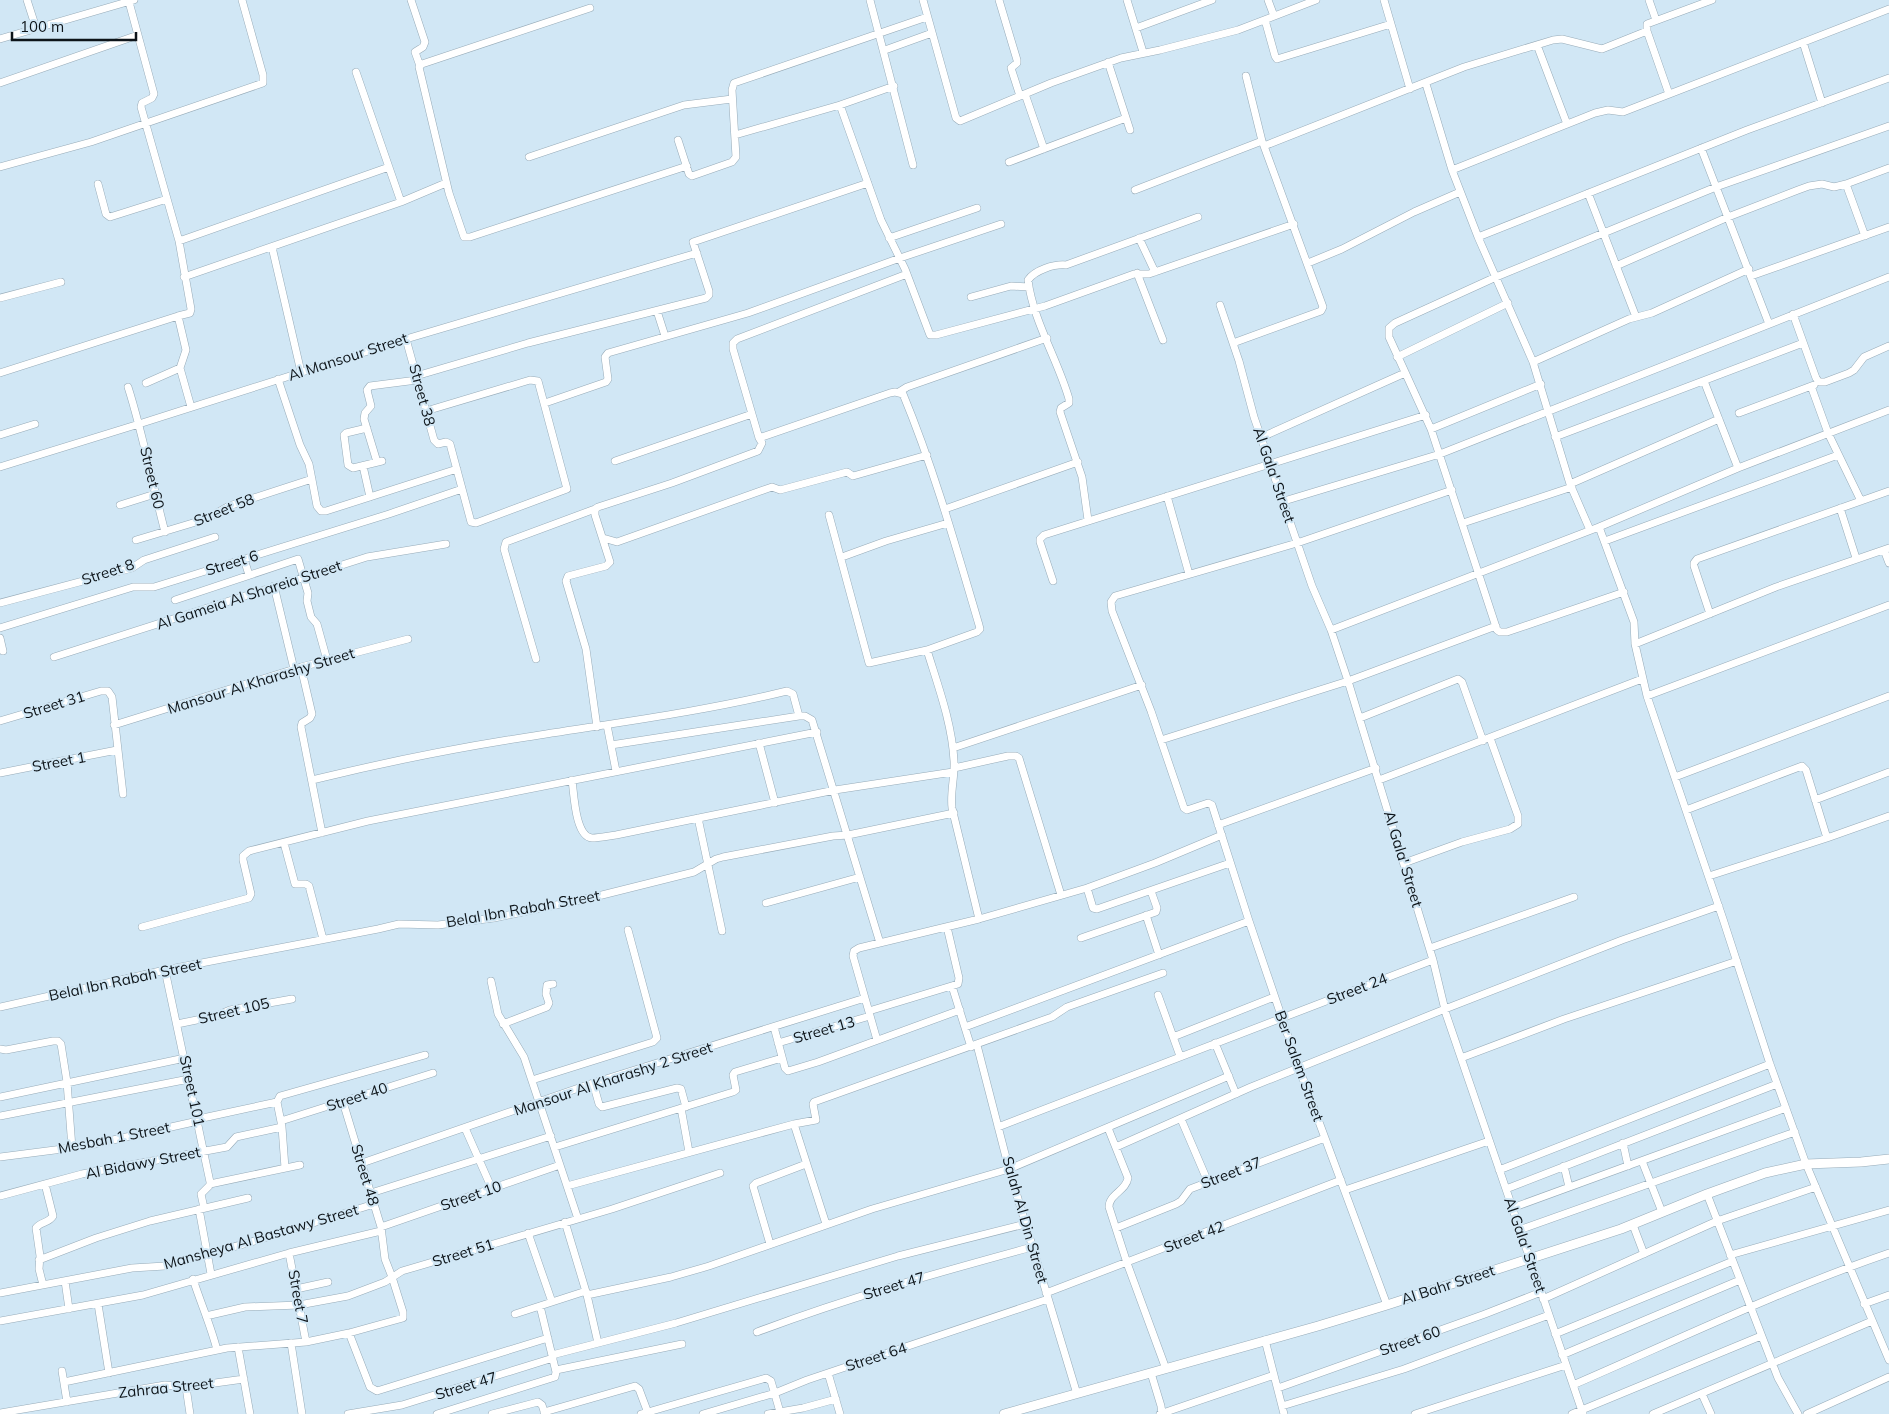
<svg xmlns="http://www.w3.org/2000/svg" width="1889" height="1414" viewBox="0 0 1889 1414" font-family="Mulish,sans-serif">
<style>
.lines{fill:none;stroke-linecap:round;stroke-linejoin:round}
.street-casing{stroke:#97abb8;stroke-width:8}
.secondary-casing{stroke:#97abb8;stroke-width:10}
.street{stroke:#fff;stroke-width:7}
.secondary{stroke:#fff;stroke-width:9}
.labels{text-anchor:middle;stroke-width:4;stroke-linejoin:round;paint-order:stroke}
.street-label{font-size:15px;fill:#0d1419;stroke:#d1e7f5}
</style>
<rect width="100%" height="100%" fill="#d1e7f5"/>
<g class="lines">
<defs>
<path id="street" d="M27,0l9,28
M411,0l14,42 -2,5 -8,5 5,14
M870,0l43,165
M923,0l33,118 4,3 91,-38 70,-25 39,-8 78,-20 78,-30
M999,0l18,60v3l-6,5 9,28
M1127,0l16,52
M1268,0l6,16
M1384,0l26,89
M1649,0l7,20
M129,2l25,92 -2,4 -10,5 -1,4 38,134 12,68 -1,4 -12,3 8,34 -6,18 11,39
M590,8l-168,56 -3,3 30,126 15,44h6l217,-71
M1265,20l10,36 2,3 114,-35
M1136,28l76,-28
M0,39l134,-39
M1803,42l19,61
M1537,45l30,79
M885,50l47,-17
M1108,62l22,68
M1246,76l16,65
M0,83l138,-48
M1426,84l26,86 26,67 55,125 37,122 20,46
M1025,94l19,55
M1669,94l-22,-63v-7l65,-24
M840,105l41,115 24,49 25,66h6l109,-29 89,-32h15l145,-50
M735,135l105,-30 54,-19
M678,140l11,34 3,2 40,-14 4,-5 -4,-67 2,-7 193,-66
M1701,148l68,176
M529,157l155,-52 48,-6
M1009,162l117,-44
M0,167l91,-25 172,-59v-8l-21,-75
M1452,170l143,-57 13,-3 15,2 266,-103
M98,184l8,30 4,3 57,-18
M1846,184l19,52
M1135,190l127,-49 2,5
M1588,193l48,124
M401,202l45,-19
M1478,237l269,-107 142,-52
M889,238l88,-30
M1139,238l16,34
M179,241l210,-74
M272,247l29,125
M1308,263l34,-14 72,-37 46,-20
M1616,266l112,-49 70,-27 11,-4 13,-2 12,3 12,-3 43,-16
M1137,273l26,67
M1751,276l138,-49
M184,277l217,-75 -45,-130
M971,297l40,-11 18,1
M0,298l61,-16
M1220,305l19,56 15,56 58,169 19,44 17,51 85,279 13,54 137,400
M657,311l8,25
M1793,314l23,64 3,4h6l24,-9 5,-3 10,-13 25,-11
M406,339l28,101 4,4 8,-2 4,2 21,78 5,1 91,-34 -29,-108 -8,-1 -104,31
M1233,343l88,-32 2,-4 -59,-161 200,-79 89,-27 9,-1 40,10 45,-18
M1397,357l111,-54
M1533,362l96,-43 23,-6 97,-44
M0,373l178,-57
M416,376l112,-33 178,-45 3,-3v-4l-16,-49 175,-59
M278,379l22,66 9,19 8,42 4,5h5l131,-42
M1704,381l34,87
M146,383l34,-15
M1811,386l17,47 33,68
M128,387c15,47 24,96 37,145
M899,392l8,-5 140,-49
M545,403l61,-21 2,-3 -3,-22 3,-4 140,-40 152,-55 101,-34
M1739,413l75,-28
M367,428l-21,5 -2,2 4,30 5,3 29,-7
M1431,429l110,-45
M0,435l35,-11
M1262,437l143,-64
M1555,437l248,-94
M615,461l137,-47
M377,462l-13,-43 1,-6 6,-7 -4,-16 3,-4 47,-6
M363,466l7,31
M0,467l139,-43 267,-85 291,-86
M1570,484l149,-65
M1167,496l22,78
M1284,501l156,-47 449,-177
M120,505l35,-11
M1840,508l16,50
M945,509l133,-47
M829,515l40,148 58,-13 50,-18 3,-3 -1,-4c-23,-78 -45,-156 -76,-231l-8,-2 -5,1 -131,45 -26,-89v-6l4,-4 170,-65
M1088,520l-6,-43 -22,-65 1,-4 8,-5v-4c-11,-39 -36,-78 -41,-119 7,-10 26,-16 38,-15l132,-48
M1463,523l109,-36
M1599,527l35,95 1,22 12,52 76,223 47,145 36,100 83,196
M603,538l14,4 155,-55 8,3 67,-18 6,4 74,-21
M136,540l70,-21 23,-13 83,-27
M1605,541l233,-86
M1884,550l5,13
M842,557l44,-16 62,-18
M244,559l5,16
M1053,581l-13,-39v-3l4,-4 382,-120
M274,586l20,83
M1624,592l-117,40h-7l-3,-2 -66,-201 -42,-92v-9l6,-5 101,-46 220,-90 173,-61
M175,600l123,-41 10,34 -1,8 4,16 6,7 10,36
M0,603l132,-35 12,-8 71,-23
M1710,614l-16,-48v-3l3,-4 192,-68
M0,628l133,-41h21l235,-73 73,-25
M1331,630l268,-103 139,-59 151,-58
M0,638l3,13
M1635,644l141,-57 113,-39
M54,657l313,-100 79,-13
M536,659l-32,-110 2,-7 89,-33
M301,667l11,47 -2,4 -8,5 -1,4 21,106
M1647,696l242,-91
M1360,718l98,-39 4,3 21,59
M0,721l101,-30h7l4,6 11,97
M114,725l187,-58 107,-28
M607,725l9,46
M597,727l-11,-78 -20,-68 2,-5 38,-10 4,-4 -15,-47v-6l3,-2 74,-24 86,-32 4,-8 -3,-5
M1161,740l187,-59 148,-55
M759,743l16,60
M611,745l188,-29h6l7,4 68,223
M953,748l189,-63
M954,768l54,-12h8l3,2 42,137
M0,773l117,-23
M1675,777l214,-81
M312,780c70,-17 143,-32 215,-43 87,-14 174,-25 260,-46l6,3 6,22
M572,780c2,13 3,57 20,58 7,0 16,-2 24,-3l219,-45 118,-18
M1379,780l263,-101
M1815,800l74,-28
M1686,810l116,-44 4,4 21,68
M698,818l24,113
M1218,825l158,-57
M284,843l11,41h11l3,2 14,53
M1404,863l58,-21 48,-13 8,-5v-8l-28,-78
M1709,876l118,-38 62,-22
M1087,888l6,20 4,1 133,-46
M766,903l94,-26
M1146,915l13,40
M979,919l108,-31 68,-25 67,-28
M142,927l107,-29 2,-4 -8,-34v-4l6,-5 119,-30 449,-89
M1081,938l75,-26 1,-4 -6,-17
M1430,948l144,-51
M165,970l45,212v3l-9,9 3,14
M491,981l7,33 26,43 54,162
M952,986l19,61
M1158,995l22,61
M0,1007l165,-37 213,-41 21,-5 39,1 56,-7 100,-21 100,-25 22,-13 7,-2 110,-21 15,-1 106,-22
M869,1011l89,-27 1,-6 -12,-51
M177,1024l39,-8 14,-6 62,-11
M503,1024l44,-17 2,-4 -3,-9 1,-9 6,-1
M774,1027l11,41 3,3 30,-9 142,-52
M965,1027l284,-106
M1173,1037l101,-40
M877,1040l-24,-84 1,-5 5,-3 120,-29 -27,-111c-2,-16 3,-31 2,-47 -2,-38 -16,-75 -27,-111
M778,1043l92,-27
M1215,1043l21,51
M977,1045l32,124 68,225
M0,1049l6,1 47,-9h5l3,3 6,38 5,66
M1461,1058l103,-39 173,-58
M532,1080l121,-38 4,-4 -29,-108
M593,1083l6,21 3,3 75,-19 4,1 5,18
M0,1097l185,-39
M277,1102l5,25 3,41
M681,1108l8,44
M0,1116l189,-37
M198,1119l79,-17 3,-6 145,-41
M1181,1119l27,63
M281,1121l152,-48
M794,1124l32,100
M998,1127l435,-167
M465,1128l27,61
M1108,1128l20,50c-2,13 -19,16 -19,29l18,56 39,106
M1623,1143l5,23
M555,1147l178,-55 3,-2 -3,-15 2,-3 47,-14
M1116,1147l135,-60 194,-78 177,-69 97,-34
M0,1157l86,-11 112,-25
M1642,1161l20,51
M362,1163l231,-80 272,-85
M1564,1166l5,21
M1499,1170l271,-106
M210,1184l90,-19
M567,1186l227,-62 22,-4 -3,-16 1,-2 238,-85 15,-10 96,-34
M1506,1189l271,-105
M1345,1190l144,-49
M371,1193l180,-57
M1707,1194l71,184 20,36
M0,1196l82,-22 145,-27 9,-10 46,-10
M1512,1208l274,-100
M199,1209l12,65
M565,1222l22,73 11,48
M1633,1225l11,29
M381,1227l179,-62
M1116,1228l60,-24 5,-3 9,-12 135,-51
M1519,1230l276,-98
M528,1233l24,69
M770,1244l-17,-58 3,-3 50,-19
M289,1253l17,89
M1730,1255l159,-45
M39,1260l57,-22 54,-17 98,-23
M193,1279c8,25 18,47 24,71
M65,1281l4,28
M43,1285l-4,-16 1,-13 -4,-28c4,-6 13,-5 17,-12l-8,-32
M296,1289l32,-7
M0,1293l132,-25 33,-2 100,-28 109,-34
M1046,1293l295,-113
M587,1295l84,-18 38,-11 163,-57 137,-40 220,-93
M1543,1299l174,-78 99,-34
M98,1304l11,69
M1864,1304l25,-9
M1387,1305l-88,-237 -50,-147 -37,-116 -4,-2 -21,7 -3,-2 -33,-97 -39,-100 -1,-9 4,-6 182,-53 155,-53
M515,1314l71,-23
M206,1316l39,-9 54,-2 49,-9 37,-14 17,-11 210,-62 108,-36
M0,1321l143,-26 146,-42 92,-22
M757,1332c90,-34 183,-60 275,-85
M349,1333l21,54 7,4 171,-53
M1555,1334l178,-73
M1265,1340l19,74
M291,1343l11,71
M238,1347l12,67
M552,1355l124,-32 222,-67 127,-32
M1562,1355l178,-75
M556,1370l126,-26
M62,1371l5,31
M828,1373l12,41
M1151,1373l10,33 1,8
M64,1382l163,-34 79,-6 43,-9 54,-15v-6l-11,-35 -7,-18 -4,-32 -38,-125
M1573,1385c104,-45 208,-95 316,-132
M186,1387l4,27
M1278,1388l207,-74 56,-22
M1702,1394l9,20
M1282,1406l122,-37 145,-54
M544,1412l91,-26 4,3 9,24
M0,1413l165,-28 21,2 58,-8
M348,1414l54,-9 151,-47
M437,1414l118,-37 1,-5 -16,-66
M492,1414l46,-12 4,3 3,9
M641,1414l125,-36 5,3 9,31
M703,1414l72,-21 32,-13 241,-81
M768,1414l35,-6 33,-9
M1160,1414l114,-39
M1415,1414l151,-49
M1572,1414l189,-78
M1653,1414l219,-93
M1807,1414l82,-37"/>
<path id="secondary" d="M1004,1414l314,-88 69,-21 234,-76 86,-35 58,-21 41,-9 55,-2 28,-3"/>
</defs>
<use href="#street" class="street-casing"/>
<use href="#secondary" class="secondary-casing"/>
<use href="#street" class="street"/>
<use href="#secondary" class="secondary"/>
</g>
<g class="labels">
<g class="street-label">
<text transform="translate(348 357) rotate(-18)" y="5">Al Mansour Street</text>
<text transform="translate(422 395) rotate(75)" y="5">Street 38</text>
<text transform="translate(1274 475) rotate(71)" y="5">Al Gala' Street</text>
<text transform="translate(152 478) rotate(77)" y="5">Street 60</text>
<text transform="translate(224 510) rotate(-22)" y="5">Street 58</text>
<text transform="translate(232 563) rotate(-17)" y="5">Street 6</text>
<text transform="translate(108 572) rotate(-18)" y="5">Street 8</text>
<text transform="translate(249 595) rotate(-18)" y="5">Al Gameia Al Shareia Street</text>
<text transform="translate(261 681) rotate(-17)" y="5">Mansour Al Kharashy Street</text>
<text transform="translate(54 705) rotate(-17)" y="5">Street 31</text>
<text transform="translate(59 762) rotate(-11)" y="5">Street 1</text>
<text transform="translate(1403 859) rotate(73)" y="5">Al Gala' Street</text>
<text transform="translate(523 909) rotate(-10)" y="5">Belal Ibn Rabah Street</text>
<text transform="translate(125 980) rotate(-12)" y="5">Belal Ibn Rabah Street</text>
<text transform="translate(1357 989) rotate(-21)" y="5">Street 24</text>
<text transform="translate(234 1011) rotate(-13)" y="5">Street 105</text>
<text transform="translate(824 1030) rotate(-16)" y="5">Street 13</text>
<text transform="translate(1299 1066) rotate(70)" y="5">Ber Salem Street</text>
<text transform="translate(613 1079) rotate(-18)" y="5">Mansour Al Kharashy 2 Street</text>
<text transform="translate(192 1091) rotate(78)" y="5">Street 101</text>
<text transform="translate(357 1097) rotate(-18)" y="5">Street 40</text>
<text transform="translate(114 1138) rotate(-11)" y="5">Mesbah 1 Street</text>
<text transform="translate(143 1163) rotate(-11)" y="5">Al Bidawy Street</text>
<text transform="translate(1231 1173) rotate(-21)" y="5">Street 37</text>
<text transform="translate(365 1175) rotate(73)" y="5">Street 48</text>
<text transform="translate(471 1196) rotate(-19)" y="5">Street 10</text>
<text transform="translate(1025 1220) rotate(74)" y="5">Salah Al Din Street</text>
<text transform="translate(261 1237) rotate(-16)" y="5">Mansheya Al Bastawy Street</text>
<text transform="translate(1194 1237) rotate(-21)" y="5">Street 42</text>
<text transform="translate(1525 1245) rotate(71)" y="5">Al Gala' Street</text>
<text transform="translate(463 1253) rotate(-17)" y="5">Street 51</text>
<text transform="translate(1448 1285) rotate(-18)" y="5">Al Bahr Street</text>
<text transform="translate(894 1286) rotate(-17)" y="5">Street 47</text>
<text transform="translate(298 1297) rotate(80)" y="5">Street 7</text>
<text transform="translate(1410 1341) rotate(-19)" y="5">Street 60</text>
<text transform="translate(876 1357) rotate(-18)" y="5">Street 64</text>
<text transform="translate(466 1386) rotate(-17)" y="5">Street 47</text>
<text transform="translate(166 1388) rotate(-6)" y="5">Zahraa Street</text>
</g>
</g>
<path d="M12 32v8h124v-8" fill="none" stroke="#0d1419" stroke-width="2.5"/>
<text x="20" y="32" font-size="15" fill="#0d1419" stroke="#d1e7f5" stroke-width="4" paint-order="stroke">100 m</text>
</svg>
